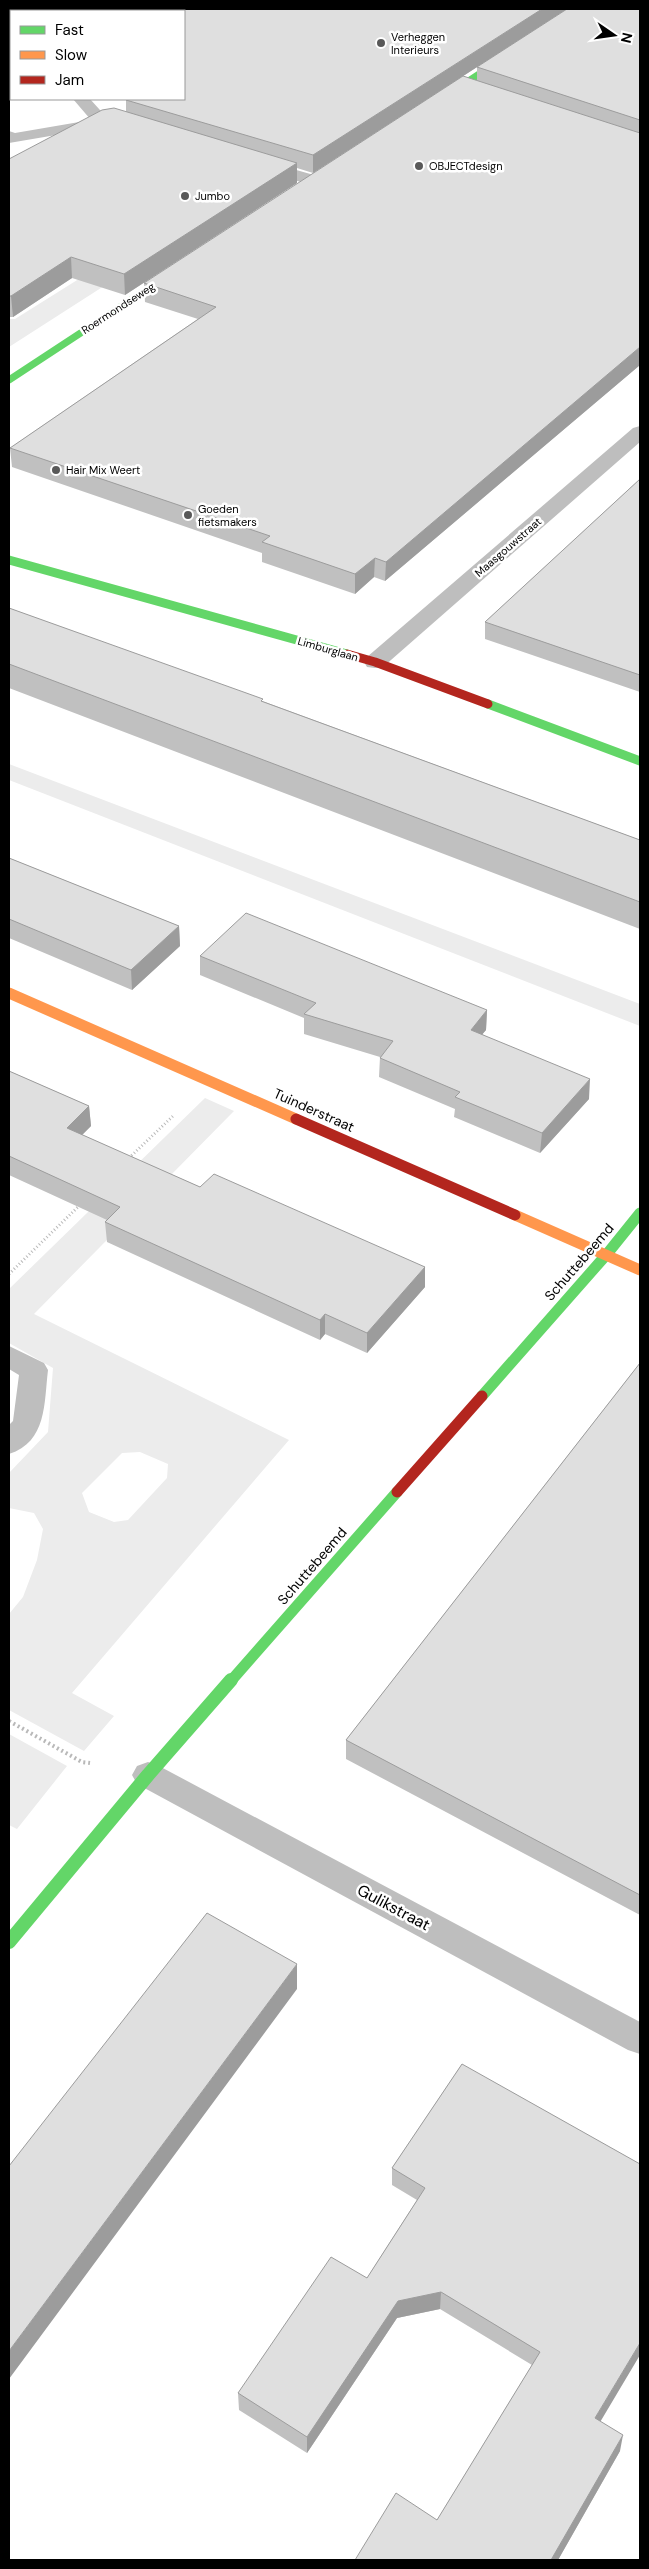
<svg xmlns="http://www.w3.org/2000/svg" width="649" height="2569" viewBox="0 0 649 2569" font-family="'DM Sans',sans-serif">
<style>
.green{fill:#ececec;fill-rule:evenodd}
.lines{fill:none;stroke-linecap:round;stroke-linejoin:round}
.path-far1{stroke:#b9b9b9;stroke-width:3;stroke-dasharray:1 2.5;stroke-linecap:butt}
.path{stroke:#b9b9b9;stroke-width:4;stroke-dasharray:2 3;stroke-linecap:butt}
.lane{fill:#bebebe;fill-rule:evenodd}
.street{fill:#bebebe;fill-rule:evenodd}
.fast-far3{stroke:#63d668;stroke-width:7}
.fast-far2{stroke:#63d668;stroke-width:9}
.fast-far1{stroke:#63d668;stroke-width:11}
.fast{stroke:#63d668;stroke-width:14}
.slow{stroke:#ff974d;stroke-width:11}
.jam-far1{stroke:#b3261e;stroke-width:9}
.jam{stroke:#b3261e;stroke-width:11}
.wall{fill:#c0c0c0}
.shaded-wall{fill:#9c9c9c}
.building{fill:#dfdfdf;stroke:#9c9c9c}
.poi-dot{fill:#595959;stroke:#fff;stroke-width:2}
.labels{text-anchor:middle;stroke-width:5;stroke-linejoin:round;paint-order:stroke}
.far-poi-label{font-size:11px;fill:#000;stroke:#fff;text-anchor:start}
.far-street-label{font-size:11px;fill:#000;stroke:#fff}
.street-label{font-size:14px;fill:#000;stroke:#fff}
.near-street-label{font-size:16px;fill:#000;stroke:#fff}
</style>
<rect width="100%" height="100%" fill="#fff"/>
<path class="green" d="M149,235l8,17 -148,95v-28h6z
M9,764l631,240v22l-631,-246z
M205,1098l29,13 -200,203 255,126 -217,253 42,23 -30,35 -75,-41v-96l14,-17 14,-37 6,-31 -9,-16 -25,-5v-35l39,-41 5,-64 -44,-25v-54zM140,1452l28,12 -1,14 -39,42 -14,2 -25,-10 -7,-19 40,-40z
M9,1734l58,32 -50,63 -8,-4z"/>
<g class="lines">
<path class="path-far1" d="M129,1158l44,-42
M9,1274l72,-70"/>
<path class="path" d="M9,1721l73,41 8,1"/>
<path class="lane" d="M11,64v10l-2,1v-10z
M73,99h17l19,21 2,3 -2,3 -100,17v-12l6,2 76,-13z"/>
<path class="street" d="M261,160l60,17 2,4 -2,4 -6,1 -60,-17 -2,-4z
M640,426v16l-257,225 -8,1 -8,-1 -3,-5 3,-5 266,-229z
M9,1346l35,17 4,7c-4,33 -1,72 -39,84v-29l4,-4 6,-46 -10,-6z
M148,1762l11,4 481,256v32l-12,-4 -491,-266 -5,-9 5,-9z"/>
<path class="fast-far3" d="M440,100l68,-45
M9,380l166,-109"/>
<path class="fast-far2" d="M9,560l338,94
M488,704l152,57"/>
<path class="fast-far1" d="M482,1396l125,-142 33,-41
M230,1682l167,-190"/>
<path class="fast" d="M9,1942l139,-167 83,-95"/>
<path class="slow" d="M9,993l287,126
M515,1215l125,55"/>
<path class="jam-far1" d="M347,654l28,8 113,42"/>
<path class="jam" d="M296,1119l219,96
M397,1492l85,-96"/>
</g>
<path class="wall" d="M9,9h558l-254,164 -16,-5v15l-172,112 -53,-17 -59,39h-4v-158l117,-47v-12l58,-1v-88h-173v35h-2z
M640,9v356l-255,216 -11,-4 -19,17 -93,-32v-9l-250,-86 -2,-19 188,-129 -53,-17 -1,-19 333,-202v-14z
M640,479v213l-155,-53v-17z
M9,608l631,232v89l-631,-241z
M9,858l170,68 1,20 -48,44 -123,-52z
M200,956l287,54 -1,20 -4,4 107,65 -49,54 -86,-36 1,-8 -76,-32 1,-20 -76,-23v-16l-104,-43z
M9,1071l80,35 2,20 -9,9 118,52 225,80v20l-58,66 -42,-19 -5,6 -213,-98 -2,-20 2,-2 -98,-45z
M640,1363v552l-294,-156v-19z
M462,2064l138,357 20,30 -62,109h-203l82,-40 95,-155 -92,-56 -43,9 -90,135 -68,-43 -1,-17 129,-115 50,-78 -25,-15v-17z"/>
<path class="shaded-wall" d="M542,9h25l-254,164v-18z
M9,29h2v17h-2z
M297,163v20l-172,112 -1,-21z
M71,257l1,21 -59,39 -2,-21z
M640,347v18l-255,216 1,-19z
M375,558l-1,19 -19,17v-20z
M179,926l1,20 -48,44 -1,-20z
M487,1010l-1,20 -16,19 1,-19z
M590,1079l-1,20 -49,54 2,-20z
M89,1106l2,20 -22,22 -2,-20z
M425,1267v20l-58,66v-20z
M325,1314v20l-5,6v-20z
M297,1964v25l-288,390v-28z
M441,2292l-1,17 -43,9 -90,135v-16l91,-136z
M640,2343v12l-47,79 2,-16z
M623,2435l-3,16 -62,109h-7z"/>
<path class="building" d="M9,9h533l-229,146 -187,-55 2,-1h56v-88h-173v18h-2z
M567,9h73v111l-163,-53z
M463,76l177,57v214l-254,215 -11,-4 -20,16 -93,-32 8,-6 -260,-88 206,-141 -72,-24z
M114,108l183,55 -173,111 -53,-17 -60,39h-2v-137l93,-49z
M640,479v196l-155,-53z
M9,608l254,91 -2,2 379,139v62l-631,-238z
M9,858l170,68 -48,44 -122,-51z
M246,913l241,97 -16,20 119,49 -48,54 -87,-36 5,-5 -80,-34 13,-17 -89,-27 12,-11 -116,-47z
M9,1071l80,35 -22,22 133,59 14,-13 211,93 -58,66 -42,-19 -5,6 -215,-98 15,-15 -111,-51z
M640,1363v532l-294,-155z
M207,1913l90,51 -288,387v-185z
M462,2064l178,100v179l-45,75 28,17 -72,125h-196l41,-67 41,27 103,-168 -99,-60 -43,9 -91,136 -69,-44 93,-136 36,21 58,-90 -33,-20z"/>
<g class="poi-dot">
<circle cx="381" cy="43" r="5"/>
<circle cx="419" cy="166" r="5"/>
<circle cx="185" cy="196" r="5"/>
<circle cx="56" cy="470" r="5"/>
<circle cx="188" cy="515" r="5"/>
</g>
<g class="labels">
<g class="far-poi-label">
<text x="391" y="41">Verheggen<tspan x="391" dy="13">Interieurs</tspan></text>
<text x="429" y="170">OBJECTdesign</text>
<text x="195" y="200">Jumbo</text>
<text x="66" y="474">Hair Mix Weert</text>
<text x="198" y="513">Goeden<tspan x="198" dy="13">fietsmakers</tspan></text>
</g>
<g class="far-street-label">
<text transform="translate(118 308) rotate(-33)" y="4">Roermondseweg</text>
<text transform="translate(508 547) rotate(-41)" y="4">Maasgouwstraat</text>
<text transform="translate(328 649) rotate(16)" y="4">Limburglaan</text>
</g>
<g class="street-label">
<text transform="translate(314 1110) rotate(24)" y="5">Tuinderstraat</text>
<text transform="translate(579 1262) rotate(-49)" y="5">Schuttebeemd</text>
<text transform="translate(312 1566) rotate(-49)" y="5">Schuttebeemd</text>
</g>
<g class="near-street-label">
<text transform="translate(394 1907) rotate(28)" y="6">Gulikstraat</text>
</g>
</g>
<rect width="649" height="2569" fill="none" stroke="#000000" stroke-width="20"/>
<rect x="10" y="10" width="175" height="90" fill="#ffffff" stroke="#999999"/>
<rect x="20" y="26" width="25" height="8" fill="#63d668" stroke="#999999"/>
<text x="55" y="35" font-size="15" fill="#000000">Fast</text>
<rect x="20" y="51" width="25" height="8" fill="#ff974d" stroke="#999999"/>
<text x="55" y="60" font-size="15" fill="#000000">Slow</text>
<rect x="20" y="76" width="25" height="8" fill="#b3261e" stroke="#999999"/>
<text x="55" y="85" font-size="15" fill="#000000">Jam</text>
<g transform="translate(614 35) rotate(103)" stroke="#ffffff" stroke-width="4" paint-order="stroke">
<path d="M0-4L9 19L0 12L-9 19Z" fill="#000000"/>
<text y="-8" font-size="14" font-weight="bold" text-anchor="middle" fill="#000000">N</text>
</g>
</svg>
